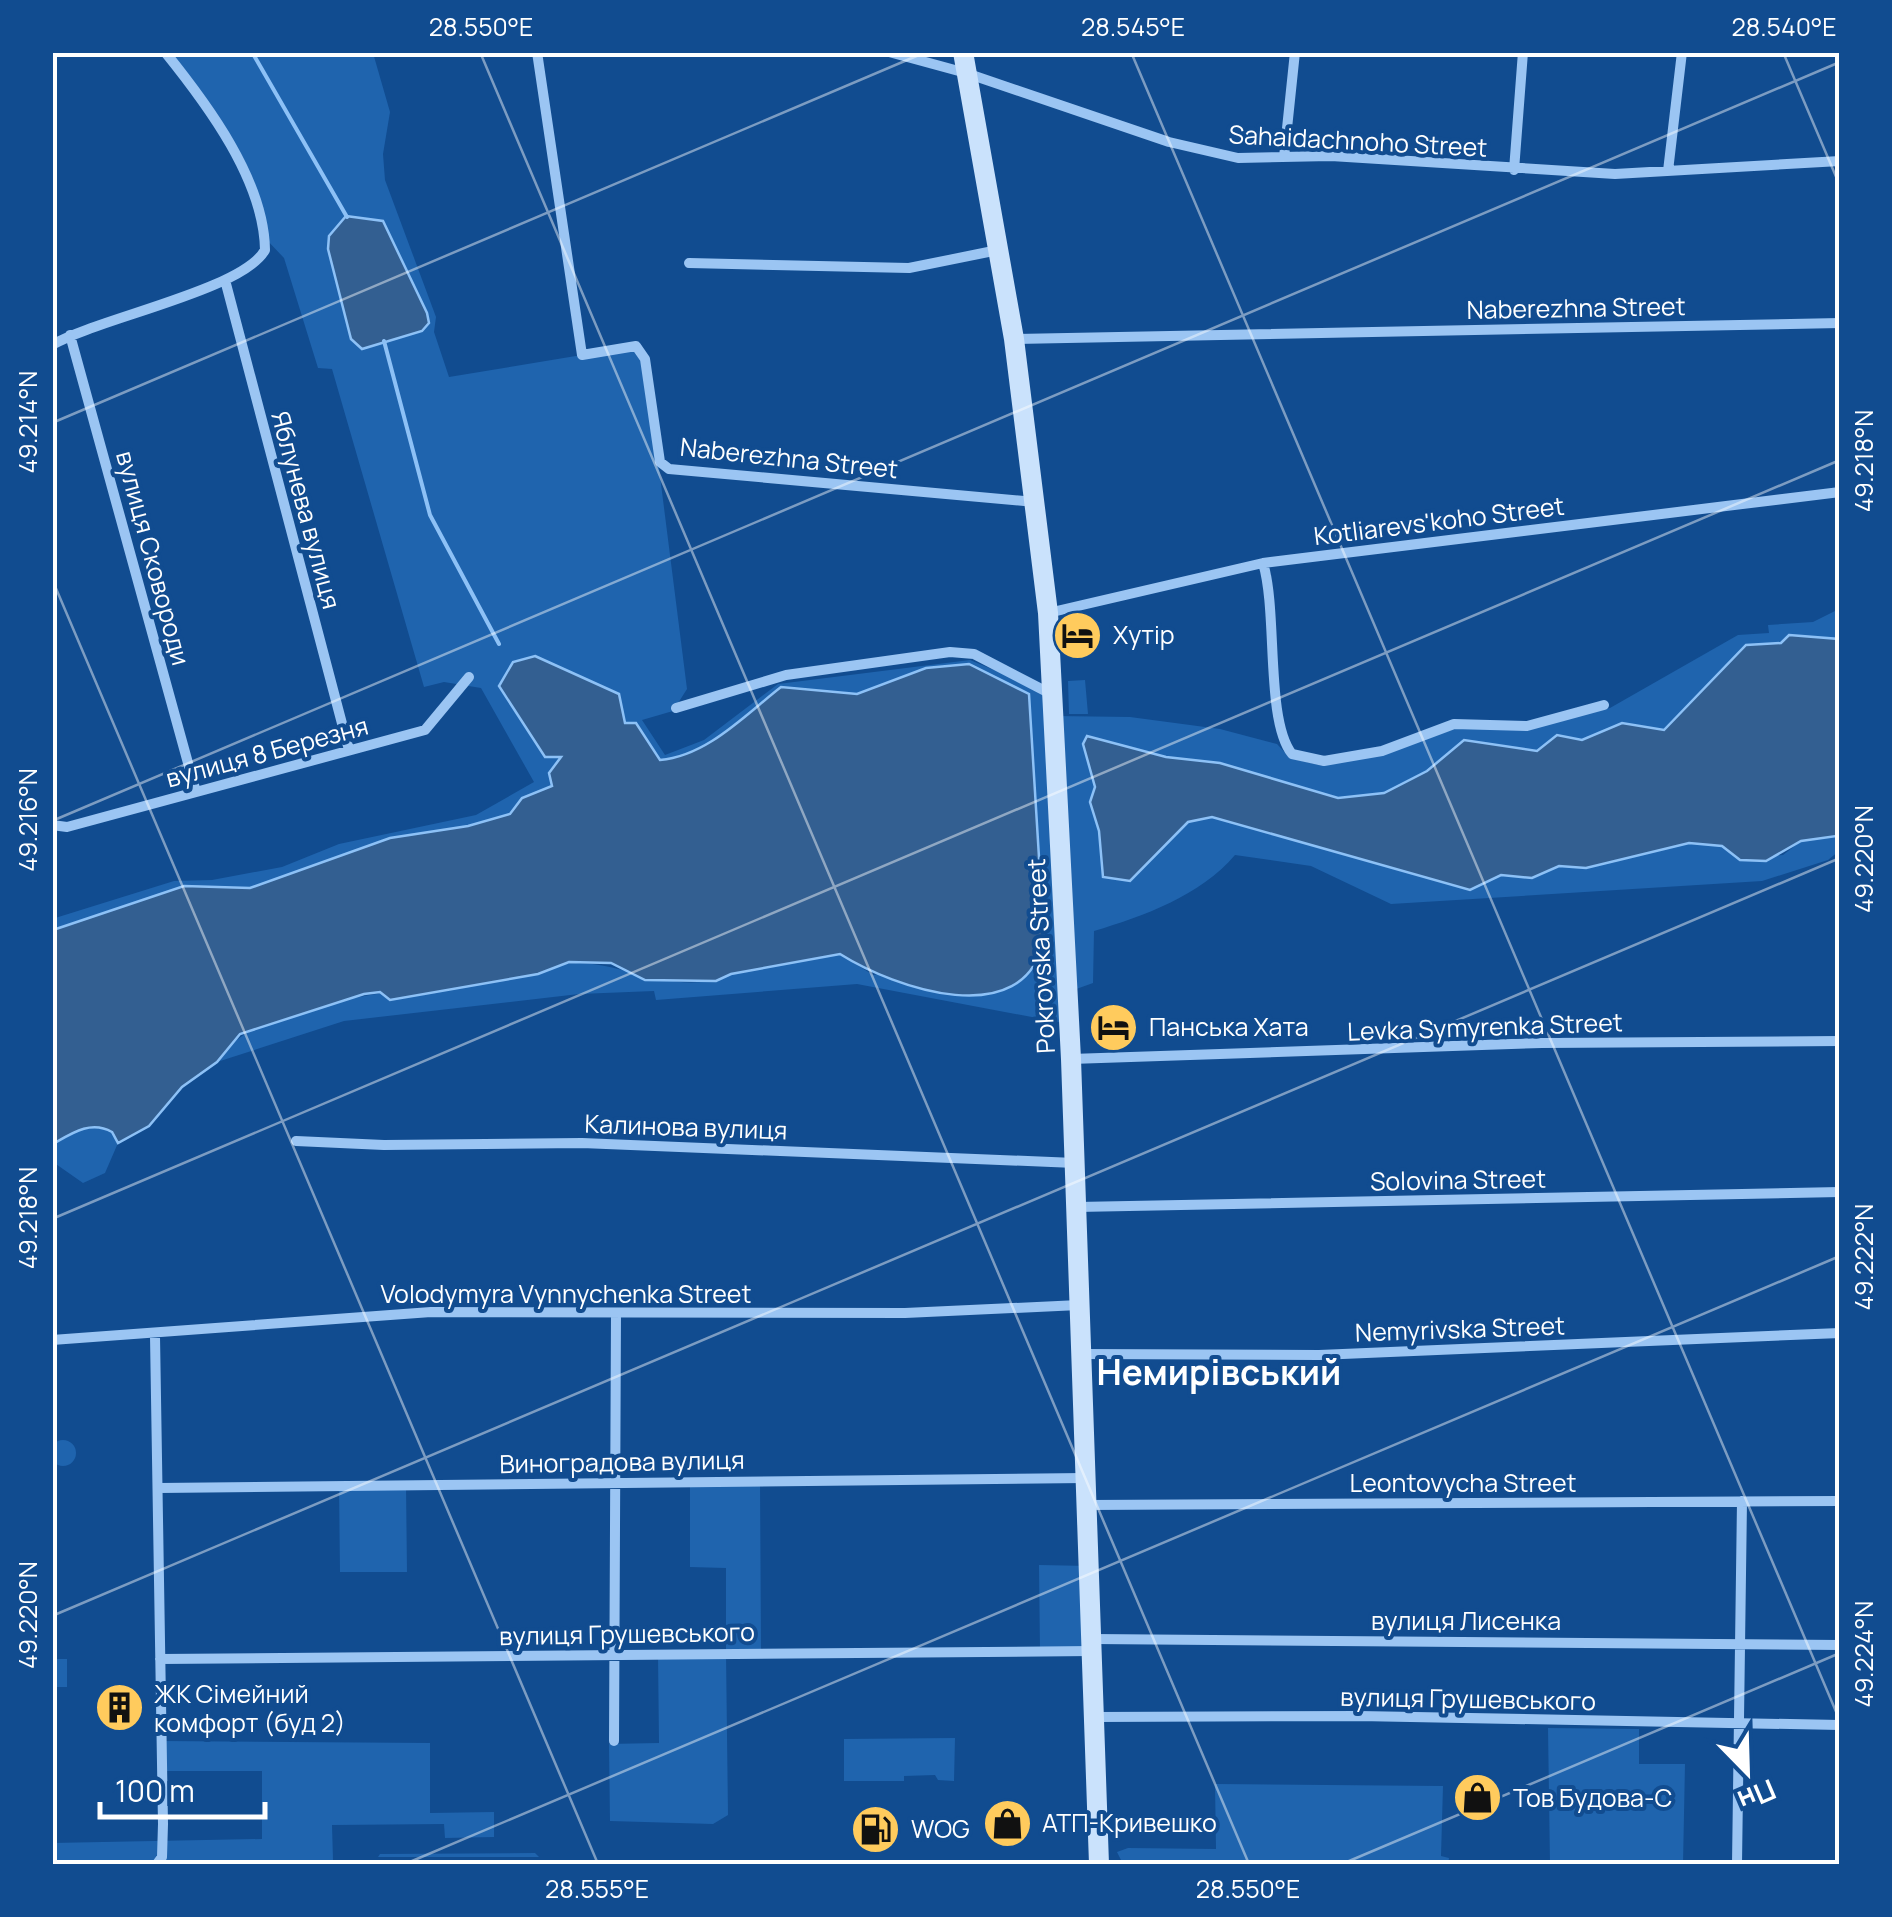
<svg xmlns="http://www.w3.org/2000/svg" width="1892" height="1917" viewBox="0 0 1892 1917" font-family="Manrope,sans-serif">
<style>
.green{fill:#1f64ae}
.water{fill:#335f91;stroke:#8dc1f6;stroke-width:2.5}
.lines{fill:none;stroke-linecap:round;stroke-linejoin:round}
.stream{stroke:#8dc1f6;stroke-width:4}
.street{stroke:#9bc5f3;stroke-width:10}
.secondary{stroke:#cae2fc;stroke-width:20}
.ticks{fill:none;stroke:#fff;stroke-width:2.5;stroke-opacity:0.45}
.labels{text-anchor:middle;stroke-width:8;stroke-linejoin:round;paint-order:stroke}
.street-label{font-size:25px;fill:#fff;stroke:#114c90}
.poi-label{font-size:25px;fill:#fff;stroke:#114c90;text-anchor:start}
.district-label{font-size:35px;font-weight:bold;fill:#fff;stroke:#114c90}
.neatline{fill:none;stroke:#fff;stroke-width:4}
.ticks-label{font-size:25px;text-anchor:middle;fill:#fff}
</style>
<rect width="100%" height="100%" fill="#114c90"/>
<path class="green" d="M165,53h208l17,59 -7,42 2,26 51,137 -2,15 15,45 187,-31 9,12 42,331 -14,22 -31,9 23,35 39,-15 74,-56 192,-24 84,35 1,21 75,1 90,12 57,15 13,14 33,8 132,-37h72l83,-21 128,-73 31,-2 -1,-8 45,-3 26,-13v30l-50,-4 -8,8 -35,2 -82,86 -42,-8 -40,17 -25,-5 -20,16 -73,-11 -37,31 -43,22 -46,5 -118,-35 -54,-6 -79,-21 -4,8 12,44 -5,14 9,29 5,46 26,4 58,-59 24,-5 258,73 31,-15 31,3 27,-12 27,2 103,-25 33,3 18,14 43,-5 18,-14 38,-8v18l-11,9 -66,21 -371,23 -80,-38 -76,-11c-35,41 -91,61 -141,76l-1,52 -25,9 1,32 -212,-40 -201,16 -2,-9 -75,3 -235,27 -127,41c34,-66 230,-76 300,-85 20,-3 40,-14 59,-14 52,0 102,35 155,11l109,-20 33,21 171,-36 -15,-244 -137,-11 -35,10 -76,-7c-36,29 -74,69 -121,73l-24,-37h-11l-6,-30 -85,-37 -35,30 46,71 17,-1 -10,30 -30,12 -11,16 -43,12 -78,12 -140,50 -66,-2 -131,44 -1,-11 122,-38 38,-1 70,-13 57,-23 137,-29 58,-33 -53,-94 -37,-6 -20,5 -92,-318 -14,-1 -34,-110 -19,-20 -28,-81z
M1085,680l3,34h-19l-1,-33z
M98,1126l14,6 6,11 -13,30 -22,10 -30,-21v-18l26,-14z
M50 1453a13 13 0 1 1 26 0a13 13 0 1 1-26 0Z
M690,1481h70l1,171 -35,1 2,162 -15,9 -103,-3 -1,-77 50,-1 -1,-89 68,-2v-84l-36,-1z
M339,1485h67l1,87h-67z
M1039,1565l50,1 4,85h-53z
M53,1659h14v28h-14z
M1548,1728l91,1v35h46l-2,100h-133z
M955,1738l-1,43 -16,-1 -3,-5 -31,1v5h-60v-42z
M161,1741l269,2v70l64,-1v25l-49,1 -1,-14 -112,1 1,35 -280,2 -1,-19 210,-4v-68h-100z
M1215,1784l228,2 -2,70 8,2 -1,6h-325l-6,-12 11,-4 88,1z
M535,1853l4,4h-161l2,-3z"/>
<path class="water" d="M346,216l37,5 44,92 2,10 -7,8 -60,18 -11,-10 -23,-90 1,-13z
M1789,635l50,4 -2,197 -36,5 -35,20 -26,-1 -18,-14 -33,-3 -103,25 -27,-2 -27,12 -31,-3 -31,15 -258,-73 -24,5 -58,59 -27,-4 -4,-46 -9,-29 5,-15 -12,-43 4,-8 79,21 54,6 118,35 46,-5 43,-22 37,-31 73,11 20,-16 25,5 40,-17 42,7 82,-85 35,-2z
M535,656l84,38 6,29h11l24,37c47,-4 85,-45 121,-73l76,7 69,-26 43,-4 60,30 15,245c-19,95 -150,49 -204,15l-109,20 -15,7 -71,-1 -34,-17 -42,-1 -31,12 -148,26 -10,-8 -16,2 -124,40 -23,28 -35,25 -33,39 -31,17 -6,-11c-21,-12 -40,1 -59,12v-214l131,-44 66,2 140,-50 78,-12 42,-12 12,-16 30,-12 -3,-13 12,-16h-16l-46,-71 14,-24z"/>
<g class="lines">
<path class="stream" d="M252,52l95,165
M384,341l46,174 69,129"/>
<path class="street" d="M537,52l45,303 54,-9 9,13 15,103 9,7 366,33
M889,52l77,21 203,69 69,16 93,-2 284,18 225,-13
M1284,157l11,-105
M1514,170l9,-118
M1668,171l14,-119
M689,263l220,5 89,-18
M225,280l124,470
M70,335l126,457
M1014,339l826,-16
M52,345c47,-27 191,-55 213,-95 -1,-70 -58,-146 -100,-198
M1263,563c15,49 2,157 29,191l32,7 58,-10 72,-27 73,2 77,-21
M1048,613l215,-50 577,-71
M676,708l110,-33 164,-23 24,2 79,41
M52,825l15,2 358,-97 44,-53
M1840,899v42
M1071,1059l471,-16 298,-2
M296,1141l88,4 198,-2 493,20
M1077,1207l763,-15
M155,1336l8,488 -1,33 -5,7
M52,1340l379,-28 474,1 174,-8
M1083,1354l236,1 521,-22
M159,1488l926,-10
M1087,1505l753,-4
M1093,1639l747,6
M160,1659l932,-8
M1097,1717l262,-1 481,9
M614,1741l2,-428
M1737,1864l5,-363"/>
<path class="secondary" d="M963,52l51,287 34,274 23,446 28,805"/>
</g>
<path class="ticks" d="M480,52l769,1812M1131,52l709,1669M1783,52l57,134M52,423l874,-371M52,579l546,1285M52,821l1788,-759M52,1219l1788,-759M52,1616l1788,-758M405,1864l1435,-608M1342,1864l498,-211"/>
<defs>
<symbol id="hotel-disc" viewBox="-11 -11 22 22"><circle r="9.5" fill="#ffcb5d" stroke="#114c90"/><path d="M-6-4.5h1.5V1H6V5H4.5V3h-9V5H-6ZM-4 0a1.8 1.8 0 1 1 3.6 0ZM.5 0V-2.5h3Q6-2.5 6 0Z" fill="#111"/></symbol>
<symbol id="building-disc" viewBox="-11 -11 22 22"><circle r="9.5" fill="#ffcb5d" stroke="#114c90"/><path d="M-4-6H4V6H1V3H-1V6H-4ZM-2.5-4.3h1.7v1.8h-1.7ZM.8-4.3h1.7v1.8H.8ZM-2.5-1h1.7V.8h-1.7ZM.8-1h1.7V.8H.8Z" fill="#111"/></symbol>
<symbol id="shop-disc" viewBox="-11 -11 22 22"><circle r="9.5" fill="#ffcb5d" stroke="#114c90"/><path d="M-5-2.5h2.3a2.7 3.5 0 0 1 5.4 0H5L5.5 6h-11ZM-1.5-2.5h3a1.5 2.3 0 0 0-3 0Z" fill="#111"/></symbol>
<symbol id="fuel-disc" viewBox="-11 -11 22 22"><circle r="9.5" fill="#ffcb5d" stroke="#114c90"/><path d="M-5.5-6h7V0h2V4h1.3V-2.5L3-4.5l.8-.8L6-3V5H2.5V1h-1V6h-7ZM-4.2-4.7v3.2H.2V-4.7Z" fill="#111"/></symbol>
</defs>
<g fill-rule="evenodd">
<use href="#hotel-disc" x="1050" y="608" width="55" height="55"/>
<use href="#hotel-disc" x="1086" y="1000" width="55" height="55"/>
<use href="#building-disc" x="92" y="1680" width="55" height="55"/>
<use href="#shop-disc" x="1450" y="1770" width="55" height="55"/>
<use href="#shop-disc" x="980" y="1796" width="55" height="55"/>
<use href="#fuel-disc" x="848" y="1802" width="55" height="55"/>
</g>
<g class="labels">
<g class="street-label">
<text transform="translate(1358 141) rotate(3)" y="9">Sahaidachnoho Street</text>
<text transform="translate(1576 308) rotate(-1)" y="9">Naberezhna Street</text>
<text transform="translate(789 458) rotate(6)" y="9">Naberezhna Street</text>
<text transform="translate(306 510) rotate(75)" y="9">Яблунева вулиця</text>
<text transform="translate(1439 521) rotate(-7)" y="9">Kotliarevs'koho Street</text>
<text transform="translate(153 558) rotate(75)" y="9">вулиця Сковороди</text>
<text transform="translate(267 752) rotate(-15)" y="9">вулиця 8 Березня</text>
<text transform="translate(1041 956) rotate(-93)" y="9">Pokrovska Street</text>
<text transform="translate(1485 1027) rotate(-2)" y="9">Levka Symyrenka Street</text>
<text transform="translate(686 1127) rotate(2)" y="9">Калинова вулиця</text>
<text transform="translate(1458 1180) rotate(-1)" y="9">Solovina Street</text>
<text x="566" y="1303">Volodymyra Vynnychenka Street</text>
<text transform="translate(1460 1329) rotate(-2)" y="9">Nemyrivska Street</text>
<text transform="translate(622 1462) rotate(-1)" y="9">Виноградова вулиця</text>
<text x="1463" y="1492">Leontovycha Street</text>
<text x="1466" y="1630">вулиця Лисенка</text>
<text transform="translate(627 1634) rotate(-1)" y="9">вулиця Грушевського</text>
<text transform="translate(1468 1699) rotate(1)" y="9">вулиця Грушевського</text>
</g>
<g class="poi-label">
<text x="1113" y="644">Хутір</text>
<text x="1149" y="1036">Панська Хата</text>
<text x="154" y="1703">ЖК Сімейний<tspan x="154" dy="29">комфорт (буд 2)</tspan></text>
<text x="1513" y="1807">Тов Будова-С</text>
<text x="1042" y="1832">АТП-Кривешко</text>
<text x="911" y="1838">WOG</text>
</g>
<g class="district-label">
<text x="1219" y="1385">Немирівський</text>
</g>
</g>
<rect width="1892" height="1917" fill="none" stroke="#114c90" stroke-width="110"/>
<g transform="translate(1747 1772) rotate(157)" stroke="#114c90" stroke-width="8" paint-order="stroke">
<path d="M0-8L18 38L0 25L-18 38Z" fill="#ffffff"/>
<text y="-15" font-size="28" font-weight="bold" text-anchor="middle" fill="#ffffff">Пн</text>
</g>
<path d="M100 1802v15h165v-15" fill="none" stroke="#ffffff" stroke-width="5"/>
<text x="115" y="1802" font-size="30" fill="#ffffff" stroke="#114c90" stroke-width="8" paint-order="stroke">100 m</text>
<rect x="55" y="55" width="1782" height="1807" class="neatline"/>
<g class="ticks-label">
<text x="481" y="36">28.550°E</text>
<text x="1133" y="36">28.545°E</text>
<text x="1784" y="36">28.540°E</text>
<text transform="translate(28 422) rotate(-90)" y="9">49.214°N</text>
<text transform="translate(1864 461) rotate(-90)" y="9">49.218°N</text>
<text transform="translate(28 820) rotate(-90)" y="9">49.216°N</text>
<text transform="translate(1864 859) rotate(-90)" y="9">49.220°N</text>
<text transform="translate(28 1218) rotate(-90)" y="9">49.218°N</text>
<text transform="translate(1864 1257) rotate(-90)" y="9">49.222°N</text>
<text transform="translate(28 1615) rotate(-90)" y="9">49.220°N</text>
<text transform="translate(1864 1654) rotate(-90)" y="9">49.224°N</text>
<text x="597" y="1898">28.555°E</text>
<text x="1248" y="1898">28.550°E</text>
</g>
</svg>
